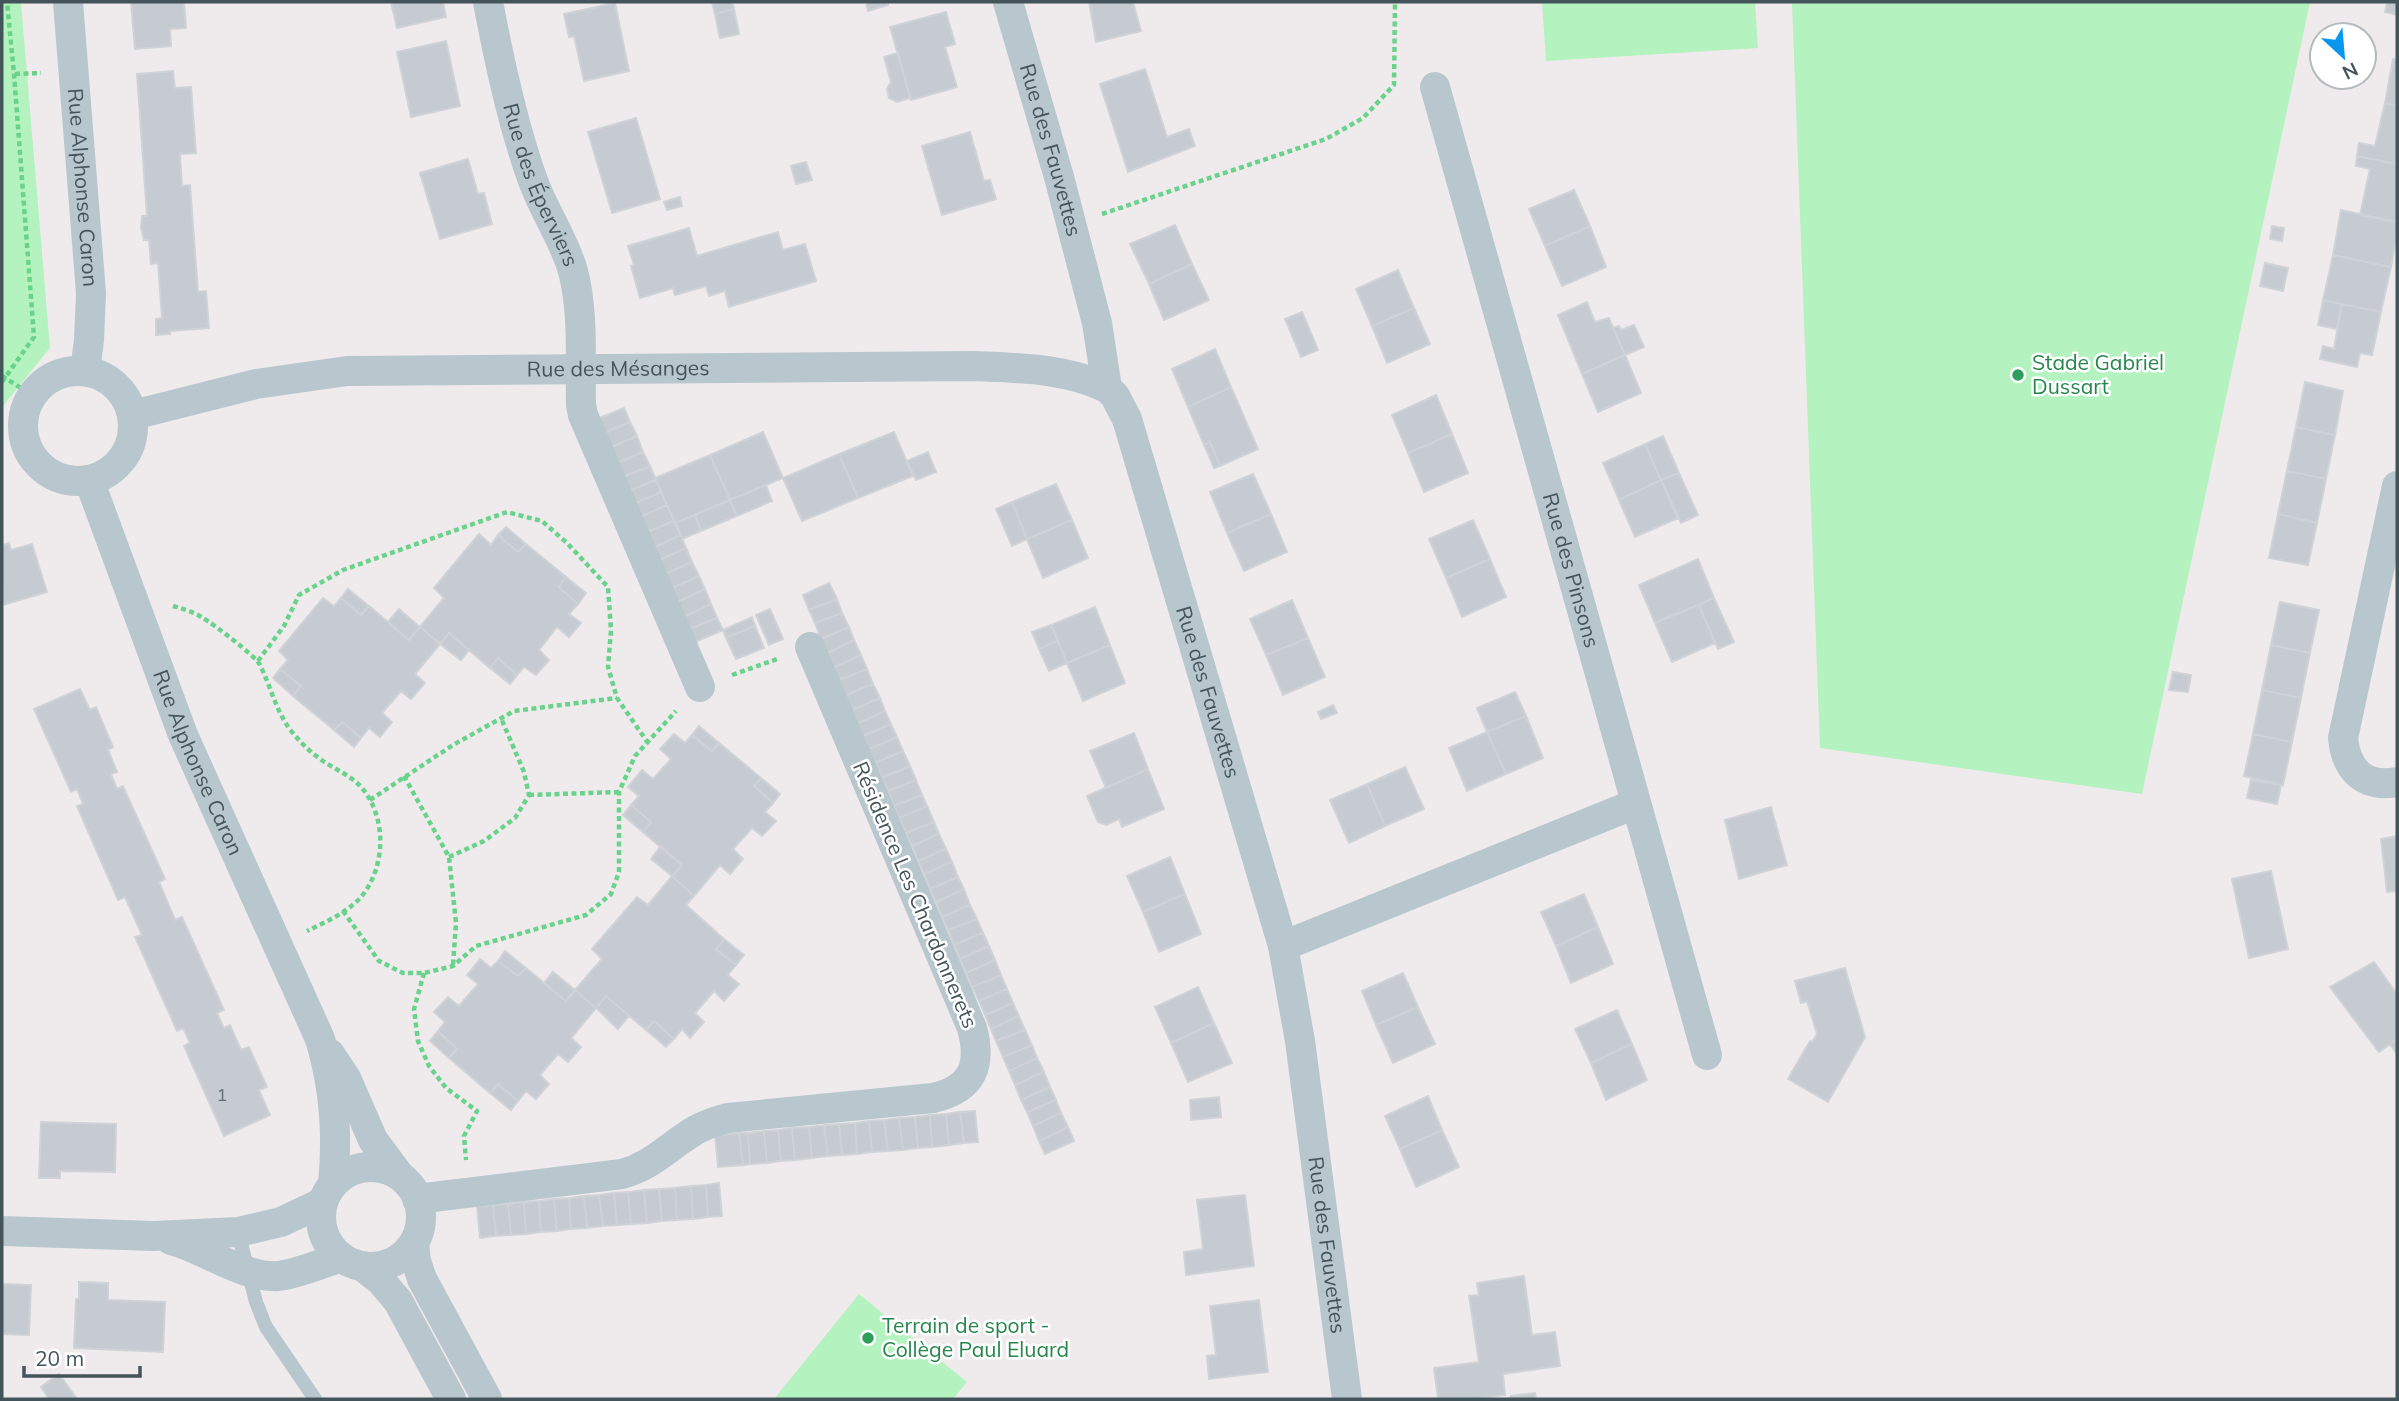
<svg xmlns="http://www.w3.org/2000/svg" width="2399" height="1401" viewBox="0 0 2399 1401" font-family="Mulish,sans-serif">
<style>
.park{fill:#b4f2c0}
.building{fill:#c5cbd0;stroke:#cfd3d8;stroke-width:2}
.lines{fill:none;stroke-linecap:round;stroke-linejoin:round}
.path{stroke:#69d38b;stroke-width:4.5;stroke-dasharray:5 3.5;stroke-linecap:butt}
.lane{stroke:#b8c7cd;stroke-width:14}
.street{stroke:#b8c7cd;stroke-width:30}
.leisure-dot{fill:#2e9e5b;stroke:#fff;stroke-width:2.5}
.labels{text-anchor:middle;stroke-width:5;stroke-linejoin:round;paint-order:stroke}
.number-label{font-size:18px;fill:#647278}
.street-label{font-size:21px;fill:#43545b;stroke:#fff}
.leisure-label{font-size:21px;fill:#27864d;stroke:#fff;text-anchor:start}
</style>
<rect width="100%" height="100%" fill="#efebec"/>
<path class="park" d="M2,2h19l29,346 -48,59z
M1542,2h213l3,46 -212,13z
M1792,2h518l-168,792 -322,-46z
M859,1294l108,88 -14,17h-179z"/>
<path class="building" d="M131,2h53l2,26 -16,1 1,17 -36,3z
M391,2h52l3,15 -49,11z
M712,2h20l2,7 -19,5z
M866,2h22v3l-20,6z
M1089,2h44l8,29 -45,11z
M2387,2h10v13l-12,-3z
M615,3l14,68 -45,10 -10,-45 -5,1 -5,-23z
M734,9l5,25 -19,4 -5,-24z
M946,12l9,32 -10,3 12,40 -46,13 -21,-73z
M446,41l14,65 -49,11 -14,-65z
M898,53l12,45 -13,4 -8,-4 -2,-9 4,-7 -7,-25z
M2393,59l4,1v46l-12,-3z
M1145,69l22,68 22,-8 6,17 -67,26 -28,-88z
M173,71l2,17 16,-1 5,66 -16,1 2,32 8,-1 8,107 8,-1 3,37 -39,3v3l-14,1v-16l6,-1 -4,-55 -7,1 -2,-24h-5l-3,-12 1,-12h5l-10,-142z
M2385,103l12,3v58l-40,-8 2,-13 16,3z
M636,118l24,81 -48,14 -24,-81z
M970,132l14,49 6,-1 6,19 -54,16 -20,-69z
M2357,156l40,8v58l-37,-7 10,-46 -14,-3z
M468,159l10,35 6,-1 8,31 -52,15 -20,-66z
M806,162l6,18 -16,4 -5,-18z
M1574,190l16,36 -45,20 -16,-37z
M680,197l2,9 -15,4 -3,-8z
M2341,210l56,12v12l-6,33 -58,-12z
M1175,225l17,39 -43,20 -19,-40z
M1590,226l16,41 -44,19 -17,-40z
M2272,226l12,2 -2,13 -12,-2z
M689,228l8,28 81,-24 5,18 22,-6 11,37 -87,26 -4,-16 -16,5 -3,-10 -31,9 -2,-7 -33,10 -9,-32 3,-1 -6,-19z
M2333,255l58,12 -10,45 -58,-12z
M2265,263l23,5 -5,23 -23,-5z
M1192,264l17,36 -45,20 -15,-36z
M1398,270l16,38 -42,18 -16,-37z
M2323,300l19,4 -5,25 -19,-4z
M1587,302l8,20 14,-4 16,37 -43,19 -24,-59z
M2342,304l39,8 -9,43 -12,-2 -3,14 -37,-8 3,-13 11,3z
M1414,308l16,36 -43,19 -15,-37z
M1302,312l16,38 -17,7 -16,-38z
M1634,325l10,22 -19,8 -12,-27 6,-2 2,4z
M1215,349l16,38 -43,20 -16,-38z
M1625,355l16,38 -43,19 -16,-38z
M2305,382l38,9 -8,44 -39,-8z
M1231,387l27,62 -38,17 -10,-24 -6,3 -16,-38z
M1436,395l16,39 -44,19 -16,-38z
M624,408l6,14 -29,12 -7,-14z
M630,422l7,14 -30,13 -6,-15z
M2296,427l39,8 -9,44 -39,-8z
M763,432l20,46 -53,22 -20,-45z
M894,432l19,44 -55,22 -19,-44z
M1452,434l16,39 -44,19 -16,-39z
M637,436l6,16 -29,12 -7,-15z
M1663,436l16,37 -18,7 -16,-36z
M1210,442l10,24 -6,2 -10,-23z
M1645,444l16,36 -42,20 -16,-37z
M643,452l7,14 -30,12 -6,-14z
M928,452l8,20 -20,8 -9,-19z
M839,454l19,44 -56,23 -19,-43z
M710,455l20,45 -55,23 -20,-45z
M650,466l6,14 -30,12 -6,-14z
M2287,471l39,8 -9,44 -39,-9z
M1679,473l19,42 -17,8 -20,-43z
M1253,474l18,40 -44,19 -17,-41z
M656,480l5,12 -29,13 -6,-13z
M1661,480l17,38 -43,19 -16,-37z
M1056,484l16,36 -45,19 -15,-37z
M766,485l6,16 -35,15 -7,-16z
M661,492l6,13 -29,13 -6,-13z
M730,500l7,16 -36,15 -6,-16z
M1012,502l15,37 -15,7 -16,-37z
M667,505l7,16 -30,12 -6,-15z
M1271,514l16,38 -43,19 -17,-38z
M2278,514l39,9 -9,42 -39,-7z
M695,515l6,16 -19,8 -7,-16z
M1072,520l16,38 -45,20 -16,-39z
M1473,520l17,39 -44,19 -17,-39z
M674,521l7,14 -30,14 -7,-16z
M506,527l20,17 -8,8 -20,-17z
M479,534l12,11 7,-10 20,17 8,-8 40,33 -7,10 19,17 -9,10 12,9 -12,14 -12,-10 -18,23 10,10 -13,15 -12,-8 -7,8 -19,-17 -8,10 -41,-35 -9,11 -20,-17 24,-29 -10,-10z
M681,535l5,13 -29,13 -6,-12z
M9,543l2,7 21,-6 15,48 -44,13 -1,-60z
M686,548l6,14 -29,13 -6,-14z
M1490,559l16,38 -44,20 -16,-39z
M1698,559l16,39 -59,25 -16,-38z
M692,562l7,14 -30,13 -6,-14z
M699,576l6,13 -30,14 -6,-14z
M566,577l20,16 -8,11 -19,-17z
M829,583l8,16 -28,11 -6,-15z
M348,589l21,17 -8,9 -20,-17z
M705,589l6,15 -29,14 -7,-15z
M323,598l11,8 7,-8 20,17 8,-9 40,34 11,-13 20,17 -25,30 10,9 -14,16 -10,-8 -19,22 10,9 -12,15 -11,-9 -8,10 -19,-16 -8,8 -41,-34 8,-10 -21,-17 8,-9 -9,-9z
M1714,598l20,44 -16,7 -19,-44z
M837,599l5,14 -27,10 -6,-13z
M1292,600l16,38 -42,17 -16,-36z
M2280,602l39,8 -9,43 -39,-8z
M711,604l6,14 -30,12 -5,-12z
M1699,605l16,38 -43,19 -17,-39z
M1095,607l15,38 -43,18 -16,-38z
M399,609l21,18 -11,13 -21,-18z
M770,609l13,30 -14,6 -13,-30z
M842,613l7,14 -28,12 -6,-16z
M752,617l3,9 -29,12 -3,-8z
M717,618l6,12 -30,13 -6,-13z
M1051,625l7,16 -19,8 -7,-17z
M755,626l9,22 -28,11 -10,-21z
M849,627l5,13 -26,13 -7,-14z
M449,633l20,17 -8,10 -21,-16z
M1308,638l17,39 -42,18 -17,-40z
M854,640l7,15 -27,12 -6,-14z
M1058,641l9,22 -18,8 -10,-22z
M1110,645l15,38 -42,18 -16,-38z
M2271,645l39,8 -9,45 -39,-8z
M861,655l6,14 -28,11 -5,-13z
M498,658l19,17 -7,9 -20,-16z
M280,669l21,17 -8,10 -20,-18z
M867,669l6,15 -27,11 -7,-15z
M2173,672l18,3 -3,17 -19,-2z
M873,684l7,14 -28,12 -6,-15z
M80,689l10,21 6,-3 17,40 -5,3 9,22 -6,2 6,15 6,-3 42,93 -6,3 16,38 7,-3 42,93 -7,3 7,15 6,-3 11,25 8,-3 18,40 -8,3 11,25 -46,21 -40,-90 6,-3 -7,-15 -6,3 -42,-94 7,-2 -17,-38 -7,3 -41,-94 6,-2 -6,-15 -6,3 -37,-83z
M2262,690l39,8 -9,44 -39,-8z
M1515,692l11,24 -39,16 -10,-24z
M880,698l5,13 -27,12 -6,-13z
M1333,705l4,8 -16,6 -3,-7z
M885,711l6,13 -28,12 -5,-13z
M1526,716l17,42 -37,16 -19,-42z
M342,722l19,16 -7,9 -20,-17z
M891,724l6,13 -28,12 -6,-13z
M699,726l20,17 -7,8 -20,-16z
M1487,732l19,42 -39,17 -18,-43z
M1134,733l14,36 -42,19 -16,-37z
M674,734l11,9 7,-8 20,16 7,-8 42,35 -7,8 19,17 -8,9 11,9 -14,15 -10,-8 -19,21 10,10 -13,15 -10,-9 -26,31 -22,-20 10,-11 -39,-33 8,-10 -20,-17 8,-9 -11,-9 14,-17 11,9 18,-20 -11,-10z
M2253,734l39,8 -9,43 -39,-9z
M897,737l6,14 -28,12 -6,-14z
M903,751l7,15 -28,12 -7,-15z
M910,766l6,14 -28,11 -6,-13z
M1405,767l19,42 -39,17 -18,-42z
M1148,769l16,40 -42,18 -3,-8 -13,6 -8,-3 -11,-26z
M761,778l19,16 -7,9 -19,-17z
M916,780l6,15 -28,11 -6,-15z
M2251,780l30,5 -4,19 -30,-6z
M1367,784l18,42 -36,17 -19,-43z
M922,795l5,11 -28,12 -5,-12z
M631,805l20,17 -8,10 -20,-17z
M927,806l7,16 -28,11 -7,-15z
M1771,807l16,58 -48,14 -14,-59z
M934,822l5,12 -27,12 -6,-13z
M939,834l7,15 -28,12 -6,-15z
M2397,836v55l-10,1 -6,-53z
M661,846l21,19 -10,11 -21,-17z
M946,849l6,13 -28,12 -6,-13z
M1170,857l15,37 -42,18 -16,-36z
M952,862l6,15 -28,12 -6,-15z
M2271,871l17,78 -39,9 -17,-79z
M672,876l22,20 -8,9 38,34 -8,10 20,16 -8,10 11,9 -15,17 -10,-10 -19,22 9,9 -14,16 -8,-9 -8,10 -20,-18 -8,9 -40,-34 -10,12 -21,-18 27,-31 -10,-10 45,-52 11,8z
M958,877l6,12 -28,13 -6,-13z
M964,889l6,16 -28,12 -6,-15z
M1185,894l16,40 -42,18 -16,-40z
M1584,894l14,33 -42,19 -15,-34z
M970,905l7,14 -29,11 -6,-13z
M977,919l6,14 -29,12 -6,-15z
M1598,927l15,37 -42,19 -15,-37z
M983,933l6,13 -29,13 -6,-14z
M724,939l20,16 -8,10 -20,-16z
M989,946l6,14 -29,13 -6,-14z
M505,951l21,17 -8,8 -20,-15z
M480,959l11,9 7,-7 20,15 8,-8 40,33 9,-11 21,18 -25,30 10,9 -13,15 -10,-8 -18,21 9,9 -13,15 -10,-8 -8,10 -20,-17 -8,9 -41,-35 8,-9 -19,-18 7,-9 -11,-10 14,-15 11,9 19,-22 -11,-9z
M995,960l6,15 -29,12 -6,-14z
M2374,962l23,32v45l-18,13 -49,-65z
M1845,968l20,69 -37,65 -40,-23 22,-38 2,1 5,-8 -10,-33 -6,2 -6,-22z
M553,972l22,18 -9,11 -22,-18z
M1403,973l15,34 -42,18 -14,-34z
M1001,975l6,14 -28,12 -7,-14z
M1198,987l16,36 -43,20 -16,-36z
M1007,989l6,14 -28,12 -6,-14z
M606,996l23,20 -11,13 -22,-21z
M1013,1003l6,13 -28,13 -6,-14z
M1418,1007l17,37 -42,19 -17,-38z
M1617,1010l15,34 -41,19 -16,-34z
M1019,1016l6,14 -29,11 -5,-12z
M654,1021l20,18 -8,8 -20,-17z
M1214,1023l18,40 -44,19 -17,-39z
M1025,1030l7,15 -29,12 -7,-16z
M438,1031l19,18 -8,9 -19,-17z
M2397,1039v15l-7,-10z
M1632,1044l15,36 -41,20 -15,-37z
M1032,1045l5,13 -28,13 -6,-14z
M1037,1058l7,14 -29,13 -6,-14z
M1044,1072l6,15 -29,13 -6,-15z
M498,1084l20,17 -7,9 -21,-17z
M1050,1087l6,13 -29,12 -6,-12z
M1428,1096l14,34 -42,19 -15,-33z
M1219,1097l2,20 -30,3 -1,-20z
M1056,1100l5,13 -28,13 -6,-14z
M975,1111l3,31 -14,1 -4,-31z
M960,1112l4,31 -15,2 -3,-31z
M1061,1113l7,14 -29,14 -6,-15z
M946,1114l3,31 -17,2 -2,-32z
M930,1115l2,32 -14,1 -3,-31z
M915,1117l3,31 -15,2 -4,-32z
M899,1118l4,32 -15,1 -4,-31z
M884,1120l4,31 -16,1 -3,-31z
M869,1121l3,31 -15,2 -2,-31z
M41,1122l75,2 -1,48 -55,-1v7h-21z
M855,1123l2,31 -15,1 -3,-31z
M839,1124l3,31 -14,1 -4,-31z
M824,1125l4,31 -16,2 -3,-31z
M809,1127l3,31 -17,2 -3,-32z
M1068,1127l6,14 -29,13 -6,-13z
M792,1128l3,32 -14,1 -3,-31z
M778,1130l3,31 -14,2 -3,-32z
M1442,1130l17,37 -43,20 -16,-38z
M764,1131l3,32 -17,1 -2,-31z
M739,1133h9l2,31 -7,1z
M739,1133l4,32 -25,2 -3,-31z
M719,1183l3,33 -14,1 -2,-32z
M706,1185l2,32 -15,2 -2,-33z
M691,1186l2,33 -16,1 -2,-32z
M675,1188l2,32 -15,1 -3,-32z
M659,1189l3,32 -15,2 -3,-33z
M644,1190l3,33 -16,1 -3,-32z
M628,1192l3,32 -14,1 -3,-32z
M614,1193l3,32 -14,1 -4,-31z
M599,1195l4,31 -16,2 -3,-32z
M1245,1195l9,71 -68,9 -2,-23 19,-3 -6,-49z
M584,1196l3,32 -16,1 -2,-31z
M569,1198l2,31 -14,2 -3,-32z
M554,1199l3,32 -16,1 -2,-31z
M539,1201l2,31 -15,2 -2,-32z
M524,1202l2,32 -15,1 -3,-31z
M508,1204l3,31 -15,1 -3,-31z
M493,1205l3,31 -16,2 -3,-32z
M1524,1276l8,59 23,-3 5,34 -57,8 2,21 -29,4h-38l-4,-31 45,-6 -10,-66 10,-1 -2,-12z
M79,1282l29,1v17l57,2 -2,50 -89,-4 2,-49h3z
M2,1284l29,1 -2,50 -27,-1z
M1259,1300l9,72 -59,7 -2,-23 9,-1 -6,-49z
M59,1374l18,25h-28l-8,-12z
M1535,1393l1,6h-25v-3z"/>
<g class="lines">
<path class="path" d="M15,74l26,-1
M1102,214l224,-75 37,-21 31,-33 1,-83
M2,376l30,19
M2,382l32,-45 -20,-263 -7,-72
M173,606c10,3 21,6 30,12 10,6 53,38 57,47 11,22 16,47 32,67 9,11 19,21 31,29 13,9 29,15 39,27 25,30 24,79 -1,109 -14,16 -36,25 -54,34
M258,661l26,-35 15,-31 44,-25 164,-58 35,9 25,22 41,44 3,43 -3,37 9,31 31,45
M732,675l48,-17
M404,776l45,81 7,66 -3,42
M529,795l90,-3
M370,800l83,-55 61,-34 103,-13
M449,857l35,-16 31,-23 14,-23 -5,-23 -23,-54
M343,911l36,50 24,12h21l29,-7 23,-20 110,-31 25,-21 8,-22v-80l16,-36 41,-45
M424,973l-10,36 4,32 11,25 17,22 31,23 -13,25 2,24"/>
<path class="lane" d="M238,1232l18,70 10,25 49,72"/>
<g class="street">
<path id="s1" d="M68,2l23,291 -2,47 -4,31"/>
<path id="s2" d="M488,2c11,58 24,120 44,176 11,32 32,61 41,93 11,43 7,90 8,134l2,10 117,272"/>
<path id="s3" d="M1008,2l51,175 38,146 10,65 8,8 12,23 156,527 17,95 47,358"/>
<path id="s4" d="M1435,87l272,968"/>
<circle cx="78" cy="426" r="55"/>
<path id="s5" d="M133,415l123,-31 91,-13 626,-5c45,2 93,2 134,22"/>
<path id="s6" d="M89,480l94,255 137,304c14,47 18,96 13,145"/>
<path d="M2397,486l-54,252c3,32 21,50 54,44"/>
<path d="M1283,946l352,-142"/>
<path d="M330,1054l16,24 27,62 26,35"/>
<circle cx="371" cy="1217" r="50"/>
<path d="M417,1199l205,-25c27,-7 43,-24 66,-39 12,-9 26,-13 40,-17l205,-20c40,-9 49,-33 39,-70l-162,-381"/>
<path d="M2,1231l152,5 84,-4 43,-10 42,-20"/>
<path d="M171,1240c34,9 74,39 108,36 21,-3 42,-12 62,-19"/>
<path d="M414,1243l2,18 6,18 65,120"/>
<path d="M362,1266l19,15 17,20 53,98"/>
</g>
</g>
<g class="leisure-dot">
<circle cx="2018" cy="375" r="7"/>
<circle cx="868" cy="1338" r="7"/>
</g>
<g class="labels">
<g class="number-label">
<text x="222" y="1101">1</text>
</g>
<g class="street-label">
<text dy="7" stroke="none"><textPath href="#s3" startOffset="154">Rue des Fauvettes</textPath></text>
<text dy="7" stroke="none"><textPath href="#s2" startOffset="191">Rue des Éperviers</textPath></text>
<text dy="7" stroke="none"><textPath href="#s1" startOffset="186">Rue Alphonse Caron</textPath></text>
<text dy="7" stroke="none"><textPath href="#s5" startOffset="490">Rue des Mésanges</textPath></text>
<text dy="7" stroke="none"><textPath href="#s4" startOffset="502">Rue des Pinsons</textPath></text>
<text dy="7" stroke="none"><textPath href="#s3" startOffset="721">Rue des Fauvettes</textPath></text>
<text dy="7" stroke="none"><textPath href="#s6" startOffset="303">Rue Alphonse Caron</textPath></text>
<text transform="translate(915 895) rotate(67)" y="7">Résidence Les Chardonnerets</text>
<text dy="7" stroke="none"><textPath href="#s3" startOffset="1288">Rue des Fauvettes</textPath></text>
</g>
<g class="leisure-label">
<text x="2032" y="370">Stade Gabriel<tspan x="2032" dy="24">Dussart</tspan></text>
<text x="882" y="1333">Terrain de sport -<tspan x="882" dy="24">Collège Paul Eluard</tspan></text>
</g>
</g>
<rect width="2399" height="1401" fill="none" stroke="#43545b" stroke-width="7"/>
<g transform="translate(2343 56) rotate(154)"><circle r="33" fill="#ffffff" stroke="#b4bbbd" stroke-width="2"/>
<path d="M0-5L12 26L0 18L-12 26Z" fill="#0897ed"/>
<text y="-10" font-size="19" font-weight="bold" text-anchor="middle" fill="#43545b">N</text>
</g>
<path d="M24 1366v10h116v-10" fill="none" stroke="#43545b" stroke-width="3.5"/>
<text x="35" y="1366" font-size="21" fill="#43545b" stroke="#ffffff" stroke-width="5" paint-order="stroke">20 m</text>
</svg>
